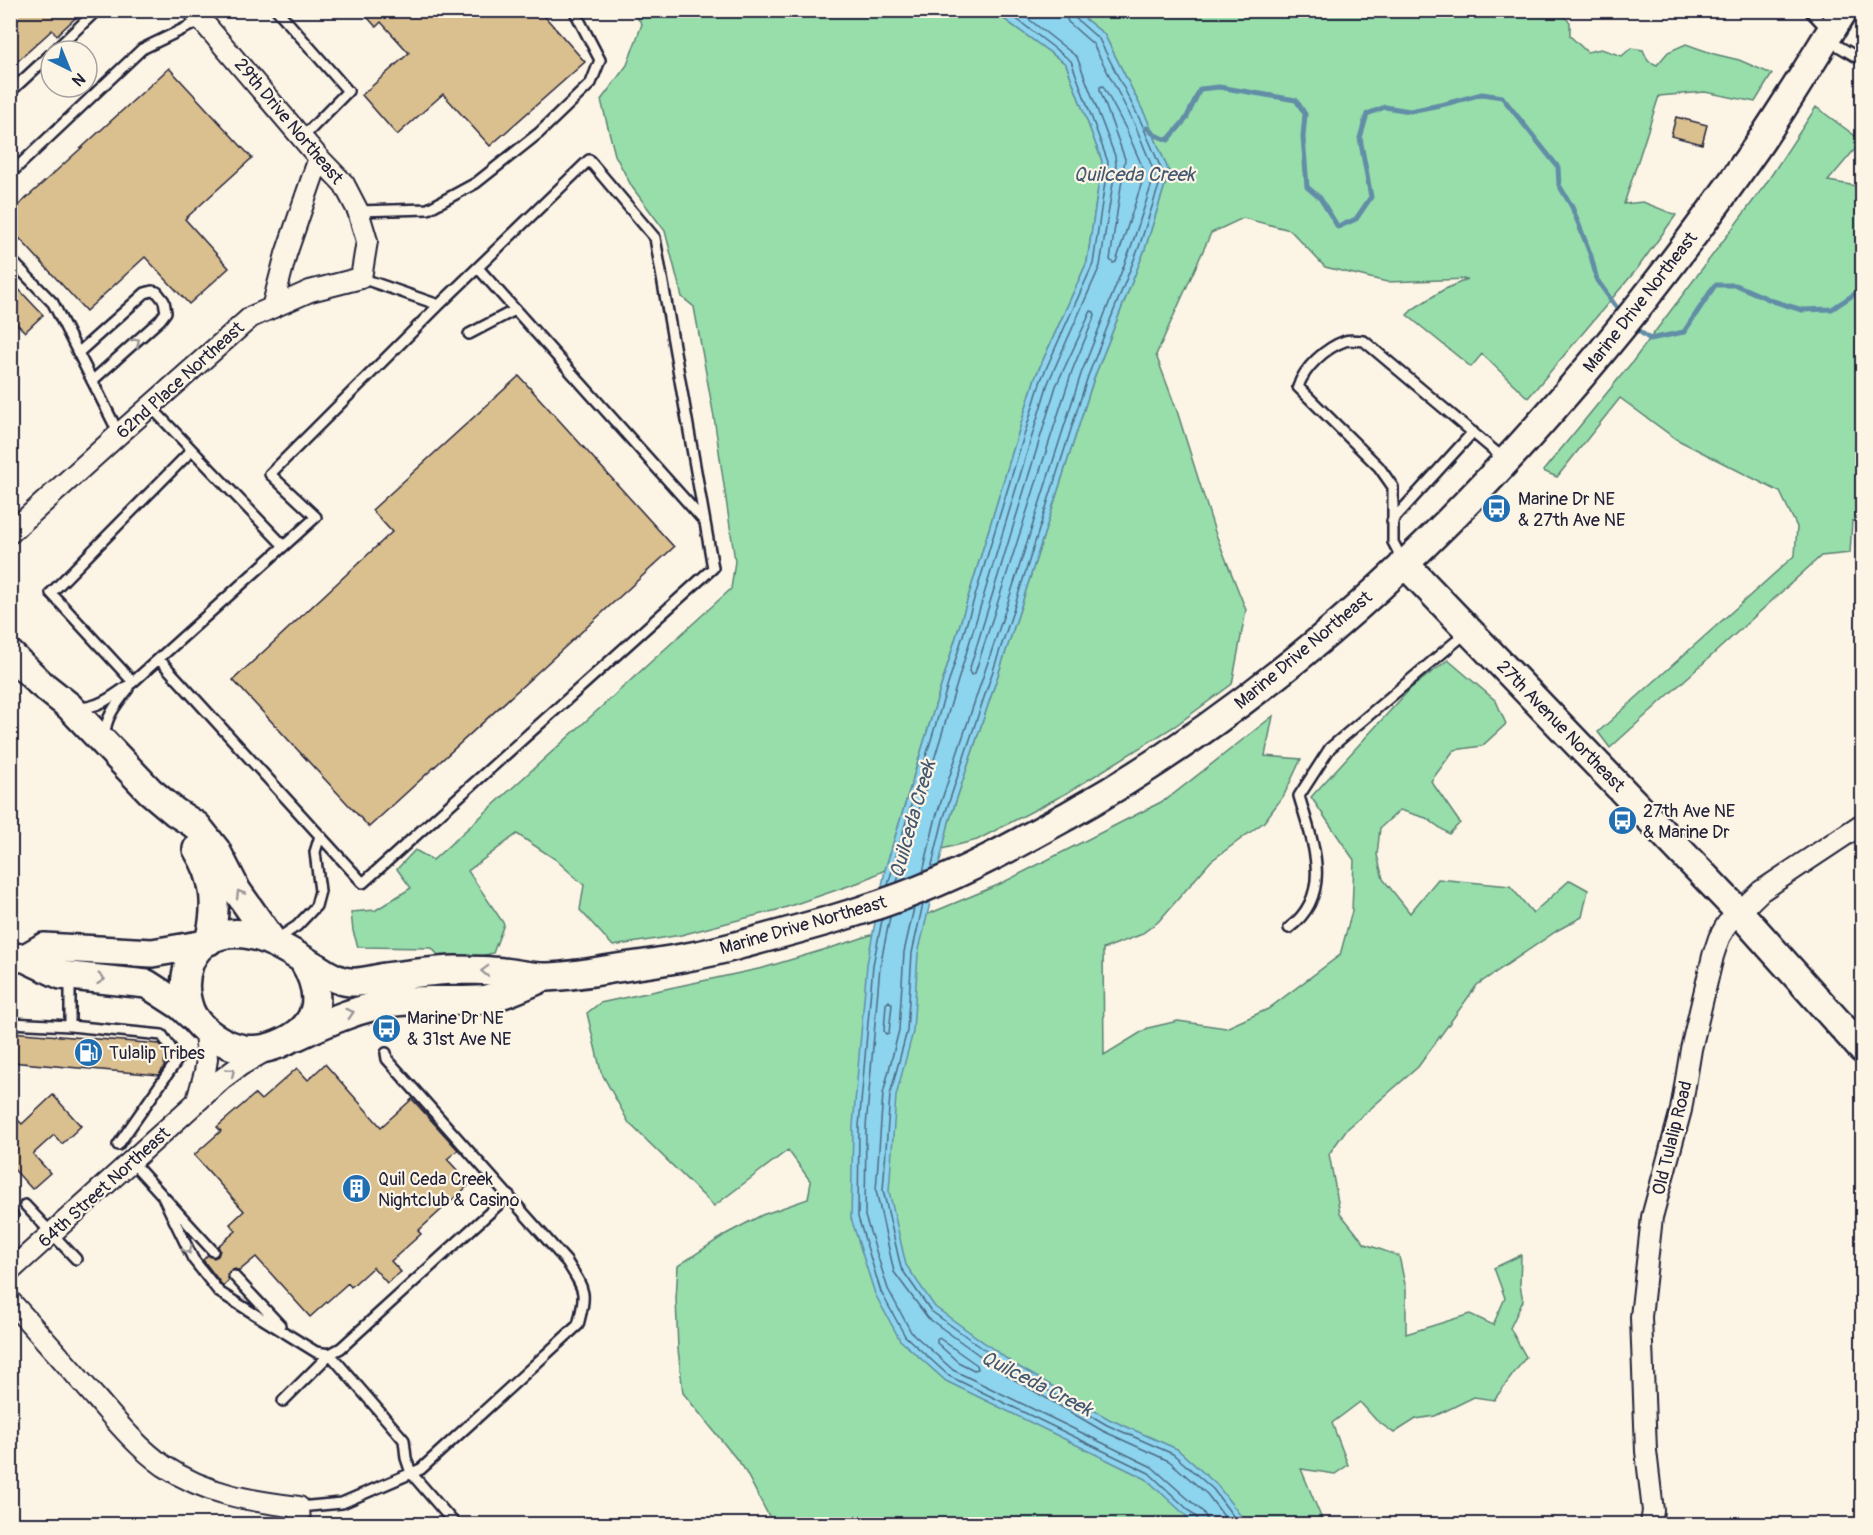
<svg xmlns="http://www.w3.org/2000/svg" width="1873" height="1535" viewBox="0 0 1873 1535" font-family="Pangolin,sans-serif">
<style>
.green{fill:#97deab;stroke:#5c8073;stroke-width:1.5}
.water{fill:#8dd4ee;stroke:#628da6;stroke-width:1.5}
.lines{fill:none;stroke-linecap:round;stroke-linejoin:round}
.shore{stroke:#4d6983;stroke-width:1.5}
.stream{stroke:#628da6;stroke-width:5}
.building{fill:#dabf8f;stroke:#22223b;stroke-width:1.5}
.lane-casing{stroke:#22223b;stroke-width:14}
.street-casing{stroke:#22223b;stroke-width:24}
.secondary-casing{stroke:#22223b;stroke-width:32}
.lane{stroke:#fcf5e5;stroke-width:9}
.street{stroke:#fcf5e5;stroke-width:20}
.secondary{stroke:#fcf5e5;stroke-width:27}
.oneway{stroke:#9a9698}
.labels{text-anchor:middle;stroke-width:4.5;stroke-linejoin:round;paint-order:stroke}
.street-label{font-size:18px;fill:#22223b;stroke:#fcf5e5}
.poi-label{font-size:18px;fill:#22223b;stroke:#fcf5e5;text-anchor:start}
.water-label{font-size:20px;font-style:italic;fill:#425771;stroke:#fcf5e5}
</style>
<rect width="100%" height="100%" fill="#fcf5e5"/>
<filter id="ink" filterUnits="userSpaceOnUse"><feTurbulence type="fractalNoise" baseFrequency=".0167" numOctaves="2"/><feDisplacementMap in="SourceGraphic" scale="12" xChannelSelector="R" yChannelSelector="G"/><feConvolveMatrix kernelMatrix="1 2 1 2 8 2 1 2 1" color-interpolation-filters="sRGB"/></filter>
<g filter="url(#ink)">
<path class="green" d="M1327,10l5,4h82l6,-4 137,1 13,11v14l17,16 14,-3 21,7 9,-8 12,2 5,11 9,4 11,-13 18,-8 28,10 25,6 33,14 -17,28 -50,-10 -46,4 -35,108 19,-2 33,13 -39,54 -109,129 -46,-44 -11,13 -64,-52 6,-6 30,-19 25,-11 -81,3 -62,-15 -35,-37 -47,-12 -32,15 -55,122 21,56 38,121 31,78 -14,74 -57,42 -108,67 -90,47 -35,9 7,-27 71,-213 74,-231 51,-129 24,-77 -22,-53 -43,-85 -29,-23z
M632,11h361l73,53 36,97 -15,101 -52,116 -150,492 -25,12 -79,27 -100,26 -68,11 -33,-36 4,-25 -29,-26 -38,-25 -49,37 36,53 -11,29 -47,12 -14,-17 -74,-1 -5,-16 -2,-19 25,-2 35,-22 -14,-19 18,-19 18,10 298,-271 4,-28 -21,-144 -20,-110 -12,-10 -17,-66 -33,-44 -17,-32 -14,-55 26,-35 15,-41z
M1816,107l46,34 -34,40 34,6v333l-10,1 -2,32 -29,3 -211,192 -12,-16 197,-177 2,-28 -17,-35 -104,-53 -56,-41 -63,79 -14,-6 90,-110 132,-176z
M1448,660l48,41 10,23 -24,22 -28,4 -23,31 29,42 -11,11 -23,-16 -26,-8 -20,18 -3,27 6,24 27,34 28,-34 72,7 23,27 37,-33 18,10 -6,27 -24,13 -81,55 -59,82 -72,63 -17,24 11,59 25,31 34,12 7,33v45l64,-20 23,11 12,-27 -11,-30 27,-13 -1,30 3,16 -13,27 16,29 -32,43 -20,-3 -39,19 -19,3 -22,14 -18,-13 -16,-18 -28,21 16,42 -13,9 -34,-5 20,48 5,7h-553l-30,-57 -60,-74 -5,-44 -2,-51 2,-32 48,-32 36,-19 46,-16 3,-17 -23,-32 -74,56 -85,-83 -28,-51 -14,-59 13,-10 163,-35 90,-27 61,-21 84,-35 169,-86 106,-83 -8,40 36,3 -17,36 -20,27 -53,39 -53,61 -18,13 -37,14 1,106 44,-27 30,-7 48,7 42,-19 72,-54 12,-44 2,-51 -43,-63 100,-109z"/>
<path class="water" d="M993,11h82l29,23 43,85 22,53 -24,77 -51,129 -74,231 -71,213 -31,132 -5,78 -17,64 -7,95 17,74 29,42 79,57 95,55 68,30 40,36 30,39h-52l-49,-45 -200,-98 -46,-41 -25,-46 -24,-76 2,-92 14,-162 18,-94 150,-492 52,-116 15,-101 -36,-97z"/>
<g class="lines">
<path class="shore" d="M1103,86l23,43 19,44 -29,89 -3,1 -3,-3 15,-101 -25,-69v-3z
M1091,311l3,1 1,3 -23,56 -97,302 -4,2 -2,-4 87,-285z
M931,869l12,-49 71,-212 74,-232 51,-129 24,-74 -22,-51 -42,-83 -25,-22 -2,-7
M923,872l13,-55 71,-212 74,-231 51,-129 23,-71 -20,-49 -42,-81 -25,-22 -4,-12
M897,882l151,-499 52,-117 16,-102 -1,-8 -38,-99 -60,-47
M888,885l17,-60 136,-445 52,-116 15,-102 -37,-101 -66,-51
M923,904l-11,49 -5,78 -17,64 -7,95 18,78 30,43 80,58 96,56 66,29 40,35 26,35
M914,908l-10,44 -5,78 -16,64 -7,96 18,82 34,46 80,58 95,55 66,30 38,33 23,30
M890,917l-10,49 -14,161 -1,89 23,73 23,43 42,38 199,97 51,45 3,5 1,7
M882,920l-9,45 -14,161 -1,91 23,75 24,44 44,40 200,97 48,45 2,6
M889,1001l3,3 -3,29 -3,1 -2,-3 2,-27z
M939,1338l38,27 1,4 -4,1 -16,-8 -21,-19v-3z"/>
<path class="stream" d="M1147,128l8,7 13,5 18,-21 14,-30 19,-2 77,13 9,14 -2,23 4,50 13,11 18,29 18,-8 15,-22 -11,-59 7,-24 18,-7 25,4 35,-7 37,-10 20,3 56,70 1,18 13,22 19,49 6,24 25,35
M1632,326l18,13 34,-7 31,-47h21l37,16 29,9 30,-1 30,-20"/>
</g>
<path class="building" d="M10,10h74l-27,25 -5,-5 -42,38z
M361,10h178l46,52 -95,84 -47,-52 -46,41 -35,-40 47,-42 -28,-31 -5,5z
M169,68l83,90 -67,61 44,49 -40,36 -44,-47 -59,54 -76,-83v-15z
M1676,117l31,8 -5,19 -31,-8z
M10,280l33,35 -18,17 -15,-15z
M519,376l155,171 -305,280 -136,-147 159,-148 -20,-22z
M10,1032l150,12 5,8 -1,15 -5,8 -149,-13z
M325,1064l56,63 31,-28 46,51 -11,9 23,25 -52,47 3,3 -30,27 10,11 -14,11 -14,-16 -22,20 -3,-4 -38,34 -54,-60 -17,14 -4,-2 -5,2 -3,4 2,5 -6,6 -20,-26 5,-5 6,3 4,-2 2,-6 -2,-4 18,-15 -6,-7 14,-13 -50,-56 27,-24 -4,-4 38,-33 6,6 36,-32 11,12z
M53,1095l28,31 -19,18 -8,-9 -21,19 17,19 -18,16 -22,-24v-53l12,12z"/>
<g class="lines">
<defs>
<path id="lane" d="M277,10l71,81 -45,46
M1809,10l19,20
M1828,40l34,20
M54,51l43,-41
M10,92l41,-38
M10,174l132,-125 60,-29
M358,211l70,-2 48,-26 63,-50 52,-50 9,-23 -26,-50
M10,259l43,44 66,131
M478,268l227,254
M361,278l78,27
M469,334l46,-24
M78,353l67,-60 7,-2 5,1 7,9 2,11 -6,8 -68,61
M150,406l42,44
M1392,521l81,-89
M1403,561l-10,-19v-55l-14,-20 -81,-80c6,-19 27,-39 47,-46 5,-2 13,0 19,0l139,117
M133,682l-82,-89 141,-143 92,96
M78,708c22,0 38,-14 55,-26l183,-165 -46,-43 169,-169 150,-145 66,78 58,330 -350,315 -204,-224
M105,737c-1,-18 12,-34 23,-48
M1289,928c46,-35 23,-87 10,-132l31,-48 137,-116
M277,939l20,-13 19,-20 4,-15 -5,-39 5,-16
M10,1023l60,3 92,9 16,24 -60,86
M70,1026v-49
M131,1161l82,90
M163,1197l30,62 26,33 97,60 14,2 11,-6 168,-153
M25,1205l51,54
M10,1214l3,2
M234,1276l46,49
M283,1401l47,-47 74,86 2,18 5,15 44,51
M299,1507l43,-4 79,-34 157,-144c9,-34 7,-34 -11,-63l-180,-203 -1,-6"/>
<path id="street" d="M272,308l14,-54 33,-96
M10,533l109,-99 132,-117 59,-26 51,-13 6,-37 -9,-30 -14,-27 -25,-26 -126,-148
M197,1101l8,-29 2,-13 -2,-29
M10,1271l212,-192 19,-14 26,-15
M10,1301c29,32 57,64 86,97 21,24 41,49 68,68 42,28 86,35 135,41l1,17
M1651,1524l2,-13 -7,-60 -5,-134 11,-100 29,-107 10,-61 22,-93 6,-18 8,-14 34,-33 101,-67"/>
<path id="secondary" d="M1404,563l335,349 123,137
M10,654l30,29 29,23 81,85 25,21 22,14 19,24 21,41 36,51
M197,849c19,30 21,59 12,92
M10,957l15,1 36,17 86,9 34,22 14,13
M25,958l19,-11 108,6 48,-8
M303,960c22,37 17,67 -24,84 -24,10 -45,6 -66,-8 -10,-7 -19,-15 -23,-26 -11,-30 -2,-67 32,-75 36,-8 68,17 97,34 9,6 21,13 32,13 10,1 24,-3 34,-5 23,-3 47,-6 70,-7 15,0 31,0 47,2 15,1 30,6 46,5 23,-1 46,-5 69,-9 42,-6 85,-12 126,-24 60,-16 121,-32 178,-55 51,-20 99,-47 146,-73 281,-157 507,-407 689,-668 31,-45 59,-92 88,-138
M297,1036c32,-15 64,-29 100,-34 30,-4 60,1 89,-3 19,-4 38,-13 56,-21"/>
</defs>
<use href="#lane" class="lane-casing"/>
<use href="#street" class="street-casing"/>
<use href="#secondary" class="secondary-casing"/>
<use href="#lane" class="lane"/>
<use href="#street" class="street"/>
<use href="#secondary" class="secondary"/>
</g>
<defs><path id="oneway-chevron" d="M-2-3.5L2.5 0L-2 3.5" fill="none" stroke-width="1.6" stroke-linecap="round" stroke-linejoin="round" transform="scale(1.5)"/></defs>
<g class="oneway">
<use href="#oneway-chevron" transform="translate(136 342) rotate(-42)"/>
<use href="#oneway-chevron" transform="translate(240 894) rotate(-121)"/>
<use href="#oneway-chevron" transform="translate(485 971) rotate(-178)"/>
<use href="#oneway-chevron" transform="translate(101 979) rotate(6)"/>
<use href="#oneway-chevron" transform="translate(350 1013) rotate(-18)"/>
<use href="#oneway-chevron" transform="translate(231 1072) rotate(-39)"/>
<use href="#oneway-chevron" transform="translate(188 1250) rotate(65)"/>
</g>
</g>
<defs>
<symbol id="bus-disc" viewBox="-11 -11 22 22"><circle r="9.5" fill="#1f6fb2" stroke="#fcf5e5"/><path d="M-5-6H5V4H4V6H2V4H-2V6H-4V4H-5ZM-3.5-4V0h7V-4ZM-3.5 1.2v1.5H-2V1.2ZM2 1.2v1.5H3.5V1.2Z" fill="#fff"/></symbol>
<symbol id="fuel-disc" viewBox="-11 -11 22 22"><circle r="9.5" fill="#1f6fb2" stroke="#fcf5e5"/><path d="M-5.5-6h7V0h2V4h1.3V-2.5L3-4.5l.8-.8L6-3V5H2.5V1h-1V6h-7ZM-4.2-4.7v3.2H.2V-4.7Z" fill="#fff"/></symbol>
<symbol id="building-disc" viewBox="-11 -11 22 22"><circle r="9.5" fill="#1f6fb2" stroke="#fcf5e5"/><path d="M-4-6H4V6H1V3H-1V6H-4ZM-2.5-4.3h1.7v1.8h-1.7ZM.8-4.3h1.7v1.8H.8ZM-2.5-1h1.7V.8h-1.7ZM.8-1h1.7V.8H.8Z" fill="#fff"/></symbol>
</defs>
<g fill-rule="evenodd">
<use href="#bus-disc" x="1480" y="492" width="33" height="33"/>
<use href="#bus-disc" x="1606" y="804" width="33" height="33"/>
<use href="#bus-disc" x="370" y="1012" width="33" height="33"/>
<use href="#fuel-disc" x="72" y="1036" width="33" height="33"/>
<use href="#building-disc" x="340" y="1172" width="33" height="33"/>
</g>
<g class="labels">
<g class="street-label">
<text transform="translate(289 121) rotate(50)" y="6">29th Drive Northeast</text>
<text transform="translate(1640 302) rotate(-52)" y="6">Marine Drive Northeast</text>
<text transform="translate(180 380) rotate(-42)" y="6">62nd Place Northeast</text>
<text transform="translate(1303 650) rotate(-40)" y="6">Marine Drive Northeast</text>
<text transform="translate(1561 726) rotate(46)" y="6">27th Avenue Northeast</text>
<text transform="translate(803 925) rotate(-16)" y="6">Marine Drive Northeast</text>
<text transform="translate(1672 1138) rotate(-76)" y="6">Old Tulalip Road</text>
<text transform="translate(104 1187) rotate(-42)" y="6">64th Street Northeast</text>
</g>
<g class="poi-label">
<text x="1518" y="505">Marine Dr NE<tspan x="1518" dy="21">&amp; 27th Ave NE</tspan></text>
<text x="1643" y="817">27th Ave NE<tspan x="1643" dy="21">&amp; Marine Dr</tspan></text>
<text x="407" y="1024">Marine Dr NE<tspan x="407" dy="21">&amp; 31st Ave NE</tspan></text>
<text x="109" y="1059">Tulalip Tribes</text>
<text x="378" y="1185">Quil Ceda Creek<tspan x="378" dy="21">Nightclub &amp; Casino</tspan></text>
</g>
<g class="water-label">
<text x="1134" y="181">Quilceda Creek</text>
<text transform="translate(912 819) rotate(-74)" y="7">Quilceda Creek</text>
<text transform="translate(1037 1383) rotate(27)" y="7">Quilceda Creek</text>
</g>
</g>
<rect width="1873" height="1535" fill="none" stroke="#fcf5e5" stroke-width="36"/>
<rect x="18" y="18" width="1837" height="1499" fill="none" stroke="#22223b" stroke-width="2" filter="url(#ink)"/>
<g transform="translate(69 69) rotate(137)"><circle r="28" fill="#fcf5e5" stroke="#a5a1a1" stroke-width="1.5"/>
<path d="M0-4.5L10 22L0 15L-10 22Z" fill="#1f6fb2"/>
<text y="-9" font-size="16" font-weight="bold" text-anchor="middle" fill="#22223b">N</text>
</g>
</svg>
